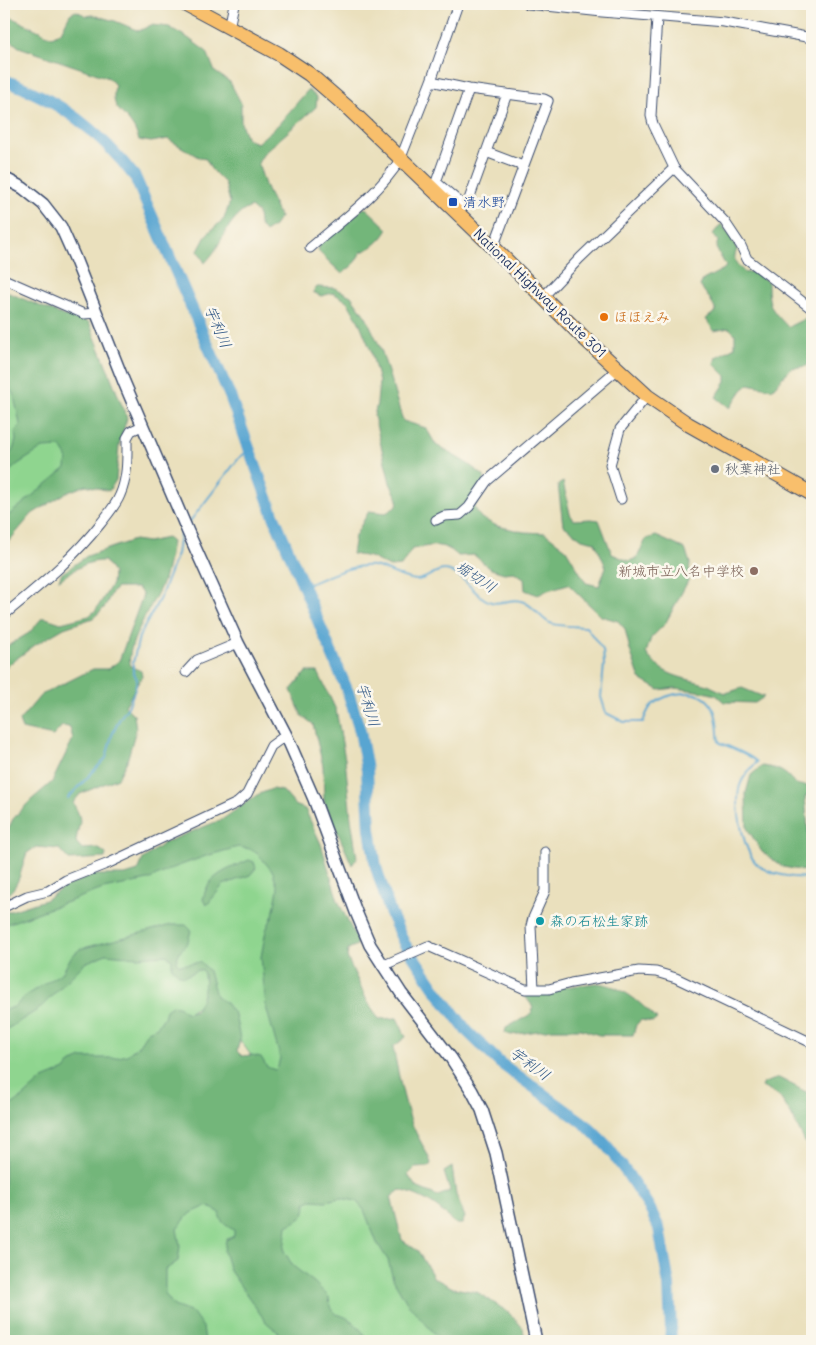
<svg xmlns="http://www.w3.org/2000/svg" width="816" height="1345" viewBox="0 0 816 1345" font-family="Delius,'Klee One',sans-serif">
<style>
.green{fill:#8fd58f;stroke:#558276}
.forest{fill:#73b67a;stroke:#47726c}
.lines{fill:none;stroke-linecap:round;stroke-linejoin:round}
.stream{stroke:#59a5d1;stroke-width:2}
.river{stroke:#59a5d1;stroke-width:12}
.minor-casing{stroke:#3a4a6c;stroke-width:11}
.tertiary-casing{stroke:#3a4a6c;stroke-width:14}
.trunk-casing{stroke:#3a4a6c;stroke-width:16}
.minor{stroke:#fff;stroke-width:9}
.tertiary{stroke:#fff;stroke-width:11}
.trunk{stroke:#f8bf6c;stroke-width:14}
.transit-dot{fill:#1a4fb4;stroke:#fbf7ec;stroke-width:2}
.food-dot{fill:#e8710a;stroke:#fbf7ec;stroke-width:2}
.worship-dot{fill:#6b7280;stroke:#fbf7ec;stroke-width:2}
.education-dot{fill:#8d6e63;stroke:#fbf7ec;stroke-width:2}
.culture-dot{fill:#0f9aa8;stroke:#fbf7ec;stroke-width:2}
.labels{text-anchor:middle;stroke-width:5;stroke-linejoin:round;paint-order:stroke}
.transit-label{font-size:14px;fill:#164399;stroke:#fbf7ec;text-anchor:start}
.street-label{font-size:14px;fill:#1b2f5e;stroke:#fbf7ec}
.food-label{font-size:14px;fill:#c56008;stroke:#fbf7ec;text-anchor:start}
.worship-label{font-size:14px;fill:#5b616d;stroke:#fbf7ec;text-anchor:start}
.education-label{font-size:14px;fill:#785e54;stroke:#fbf7ec;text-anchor:end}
.culture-label{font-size:14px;fill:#0d838f;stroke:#fbf7ec;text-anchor:start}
.water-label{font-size:15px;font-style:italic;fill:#315886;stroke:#fbf7ec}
</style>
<rect width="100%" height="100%" fill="#fbf7ec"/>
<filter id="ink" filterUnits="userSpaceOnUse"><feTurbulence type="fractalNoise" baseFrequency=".02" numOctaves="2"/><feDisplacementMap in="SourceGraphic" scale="10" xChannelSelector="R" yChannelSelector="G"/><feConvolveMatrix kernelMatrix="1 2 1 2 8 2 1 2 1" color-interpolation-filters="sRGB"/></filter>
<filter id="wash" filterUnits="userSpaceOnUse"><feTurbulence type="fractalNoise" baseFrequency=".0096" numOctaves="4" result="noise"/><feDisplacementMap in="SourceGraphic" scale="20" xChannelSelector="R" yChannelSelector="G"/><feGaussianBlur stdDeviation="1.12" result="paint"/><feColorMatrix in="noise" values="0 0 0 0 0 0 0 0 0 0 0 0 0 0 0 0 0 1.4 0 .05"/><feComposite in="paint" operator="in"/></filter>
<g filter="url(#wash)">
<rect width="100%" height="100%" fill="#eae0bd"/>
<path class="green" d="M4,384l14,4 56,73 -70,68z
M235,842l27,6 20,32 9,168 -10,28 -24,-12 -46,-65 -41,24 -34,41 -132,57v-200z
M385,1195l16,46 24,31 98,69h-333l-32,-35 12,-83 25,-20z"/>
<path class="forest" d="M76,11l11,5 6,-1 22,6 24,10 12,-6 18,2 19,11 19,14 8,20 15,10 11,21v20l6,16 10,4 21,-18 30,-35 9,7 -1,10 -52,46 -6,10 8,25 14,29 -6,9 -9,6 -6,-8 -1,-11 -7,-6c-18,7 -25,25 -34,40 -3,6 -8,11 -12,16l-7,-12 9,-17 17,-15 6,-17 -5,-19 -14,-14 -5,-10 -6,-1 -32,-19 -17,3 -12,-2c-2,-5 -4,-11 -7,-15 -13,-18 -21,-15 -17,-40l-6,-7 -90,-31 -15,-12v-21l48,23 9,-5 9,-18z
M363,208l4,1 21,20c-6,11 -15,19 -27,23l-8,13 -11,9 -24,-23 2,-7z
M721,224l10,12 6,14c-6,11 1,15 8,23l9,-2 14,11c0,25 3,27 20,45l18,-9 6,4 -4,10 4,6v22l-5,6 -16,2 -19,21 -23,-5 -7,6 -12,18 -14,-11 10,-15v-6l-12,-12 2,-7 19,-10v-13l-6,-6 -15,3 -8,-12 10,-8 -6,-12 -10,-13 3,-6 21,-11 2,-3 -10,-18 2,-7 -5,-7z
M317,287l18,1 16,8 15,21 15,32 22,72 23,7 10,17 32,19 16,12 1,14 -11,17 7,11 16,8 27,6 21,1 21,16 20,34 13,3 7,-19 -11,-25 -13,-3 -19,-14 -5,-40 5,-3 7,32 4,6 17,-1 8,1 13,34 17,7 8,-3 9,-19 10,-3 29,13 5,14 -2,18 -23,43 -14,14 -5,15c16,24 37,24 62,32 6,3 12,6 18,8l16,-5 22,9 -9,6 -31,-1 -8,-7 -12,-3 -29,-4 -16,2 -19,-11 -10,-29 -5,-21 -7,-8 -17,-5 -33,-32 -20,6 -10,5 -13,-5 -1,-12 -10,-6 -10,1 -13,-4 -17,-14 -16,1c-15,-15 -27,-10 -46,-7l-11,17 -11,1 -20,-10 -18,-3 3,-18 14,-25 17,2 11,-7 1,-7 -8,-16 -16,-67 3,-13 2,-21 -8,-31 -11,-27 -13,-23 -14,-8 -12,3 -8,-4z
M4,291l58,24 27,7 38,96 -8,27 -3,35 -7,11 -23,-6 -20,8 -34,21 -28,33v-28l62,-51 1,-11 -6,-10 -18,1 -25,16 -14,12v-16l9,-10 3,-10 -1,-8 5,-7 -2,-11 -5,-21 -9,-6z
M167,538l5,4c-2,11 -4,23 -7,34 -8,24 -40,66 -35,90l11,5 1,5 -17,30 9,9 2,14 -9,32 -9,17 -38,16 -7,9c12,21 5,18 3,39l6,7 16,-1 8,6 -1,4 -36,2 -10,-11 -23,-2 -9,6c-7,17 -6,33 -23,44v-59l9,-19 17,-18 22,-19 21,-43 -3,-12 -8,-1 -9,10 -31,-7 -3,-8 22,-26 52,-26h15l11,-8 24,-66 -5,-7h-21l-5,4 -8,16 -11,10 -29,10 -29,17 -31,23v-20l25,-15 13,-15h4l15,5 28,-7 7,-6 16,-26 1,-11 -8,-12c-18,-1 -31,9 -46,19l2,-6 26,-18 47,-16 14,2z
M306,672h12l18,38 9,49 6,59 6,40 -5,7 -28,-64 -1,-35 -10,-42 -11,-8 -11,-26z
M762,766c6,1 14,2 19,5 16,9 7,15 31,15v6l-7,5 7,75 -29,-5 -21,-15 -15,-24 -1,-35 5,-18z
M272,789l11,2 12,14 10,4 16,35 17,57 19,39v5l-9,4 -1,8 20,44 12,18 18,-1 9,19 -13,10c5,25 10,52 19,77 5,13 14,25 19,39l-2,4 -14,1 -7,7 8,12 22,9 12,-5 -6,-19 8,-5 4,28 9,22 -3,7h-6c-19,-18 -30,-27 -56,-34l-9,7 11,43 16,11 16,27 19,10 24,4 31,20 15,16 2,13h-84l-34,-38 -14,-24 -5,-19 -11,-17 -13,-33 -8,-9 -16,-3 -14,3 -14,-1 -6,2c0,16 -6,17 -19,24l-3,25 9,15 22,17 14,14 1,9 6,8c15,3 25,14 32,27h-85l-4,-8 -13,-11 -36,-51 -6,-20 2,-11 8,-4v-6c-9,-5 -14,-8 -15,-18l-12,-6 -18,8 -12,15 3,17 -2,15 -13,9v24l9,12 19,7 10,14 2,14h-201v-231l19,-13 20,-18 22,-9 5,-7 12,-5h32l13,-3 11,-9 10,-15 9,-4 7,-10 2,-7 7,-5 5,1 9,7 9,-3c7,-13 11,-24 7,-39l-5,-1c-13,6 -14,10 -26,-2v-9l-6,-4 -28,2 -32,-3 -21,9 -46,46 -35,22v-21l10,-3 14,-13 35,-22 8,-15 9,-8 91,-24h15l5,5 -3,12 -8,9 -4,10 3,4 22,-3 8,9 7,25 10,7 9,12 5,24 -3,12 5,5 10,-1 9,2 6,10 8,3 3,-3 2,-10 -14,-50 -5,-50 5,-27 7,-15 5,-26 -5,-17 -15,-18 -8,-5 -12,-2 -32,9 -33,12 -25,12 -45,9 -99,36v-12l41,-13 19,-13 29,-12h32l13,-4 5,-12 21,-16 59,-24 34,-24z
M249,860l5,2 2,6 -6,7 -27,10 -16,20 -4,-5c4,-25 24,-30 46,-40z
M596,983c26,2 43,19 61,36l-4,3 -12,-2 -5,5 -3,10h-34l-18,-6h-29l-41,6 -6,-2 1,-5 25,-14 2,-7 -8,-11 1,-4z
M779,1078l33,17v61l-21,-42 -12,-18 -17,-9 2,-4z"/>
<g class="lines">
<path class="stream" d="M188,524l51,-66 10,-8
M304,586c21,-8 46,-22 69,-20 15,2 29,14 44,14 13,-1 21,-15 35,-8 15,6 23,25 39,30 10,3 20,-4 30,-1 12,3 17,15 27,21 8,5 28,4 38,5l17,23 1,14 -3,33 5,16 18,9h19c2,-5 5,-13 9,-17 16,-14 50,-19 61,3 6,11 4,23 6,34 11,6 29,11 38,20 -6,6 -13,13 -16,21 -8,17 2,68 16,81 11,11 40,15 55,13
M68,798l38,-40 6,-23 8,-17 8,-11 7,-18 2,-10 -4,-7v-9l6,-26 22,-41 16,-42 3,-20 2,-2"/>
<path class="river" d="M4,80c55,20 96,51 131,97l95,219 43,118 75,178 12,39 7,39 3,59 6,38 14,45 14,31 34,50 29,38 33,32 85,61 22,22 20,27 22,34 10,21 10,57 2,44 -1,12"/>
</g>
</g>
<g filter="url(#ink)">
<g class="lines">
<defs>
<path id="minor" d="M528,4l74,8 122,10 88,16
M657,17l-6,99 2,8 21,44 51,54 16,24 6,13 65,50
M229,28l5,-24
M431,81l38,8 75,10 4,2 -52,139 -4,6
M469,89l-33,93 28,24 4,-4 39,-108
M486,152l37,14
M310,248c31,-27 68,-53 90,-88l31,-79 27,-77
M4,279l80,35 12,-1
M543,297l37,-39 94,-90
M621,499l-11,-34 10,-36 27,-33
M436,520l8,-4 16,-1 9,-8 18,-26 131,-112
M4,615c35,-29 69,-56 97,-92 7,-9 15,-18 19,-28 8,-18 7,-38 7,-57l4,-7 11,-5
M186,672l11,-12 41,-17
M4,907l23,-11 21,-5 18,-11 43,-17 128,-60 10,-9 24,-48 15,-11
M382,966l46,-20 97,43h24l22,-6 68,-12 17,1 20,6 136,65
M534,989l-3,-63 2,-8 12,-27v-39"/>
<path id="tertiary" d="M4,178l19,10 20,16 18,23 13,29 50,126 64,150 50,111 48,92 28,64 42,113 14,33 31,48 50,65 21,33 10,19 14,43 40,188"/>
<path id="trunk" d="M186,4l93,50 30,20 38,33 145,139 91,91 64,59 41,28 124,70"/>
</defs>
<use href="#minor" class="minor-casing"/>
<use href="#tertiary" class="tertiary-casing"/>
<use href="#trunk" class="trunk-casing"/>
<use href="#minor" class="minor"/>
<use href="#tertiary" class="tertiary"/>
<use href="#trunk" class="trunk"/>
</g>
</g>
<rect class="transit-dot" x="448" y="197" width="10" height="10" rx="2.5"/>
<circle class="food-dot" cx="604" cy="317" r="5"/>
<circle class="worship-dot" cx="715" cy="469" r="5"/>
<circle class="education-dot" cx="754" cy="571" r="5"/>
<circle class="culture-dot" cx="540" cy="921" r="5"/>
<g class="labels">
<g class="transit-label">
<text x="463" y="207">清水野</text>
</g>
<g class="street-label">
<text transform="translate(540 293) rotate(44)" y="5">National Highway Route 301</text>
</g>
<g class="food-label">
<text x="614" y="322">ほほえみ</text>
</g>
<g class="worship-label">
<text x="725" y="474">秋葉神社</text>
</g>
<g class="education-label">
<text x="744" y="576">新城市立八名中学校</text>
</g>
<g class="culture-label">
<text x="550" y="926">森の石松生家跡</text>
</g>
<g class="water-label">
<text transform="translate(218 327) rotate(67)" y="5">宇利川</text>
<text transform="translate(476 577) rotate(33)" y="5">堀切川</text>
<text transform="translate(368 705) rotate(73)" y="5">宇利川</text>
<text transform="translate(530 1064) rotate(36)" y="5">宇利川</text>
</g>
</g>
<rect width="816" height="1345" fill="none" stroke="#fbf7ec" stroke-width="20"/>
</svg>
